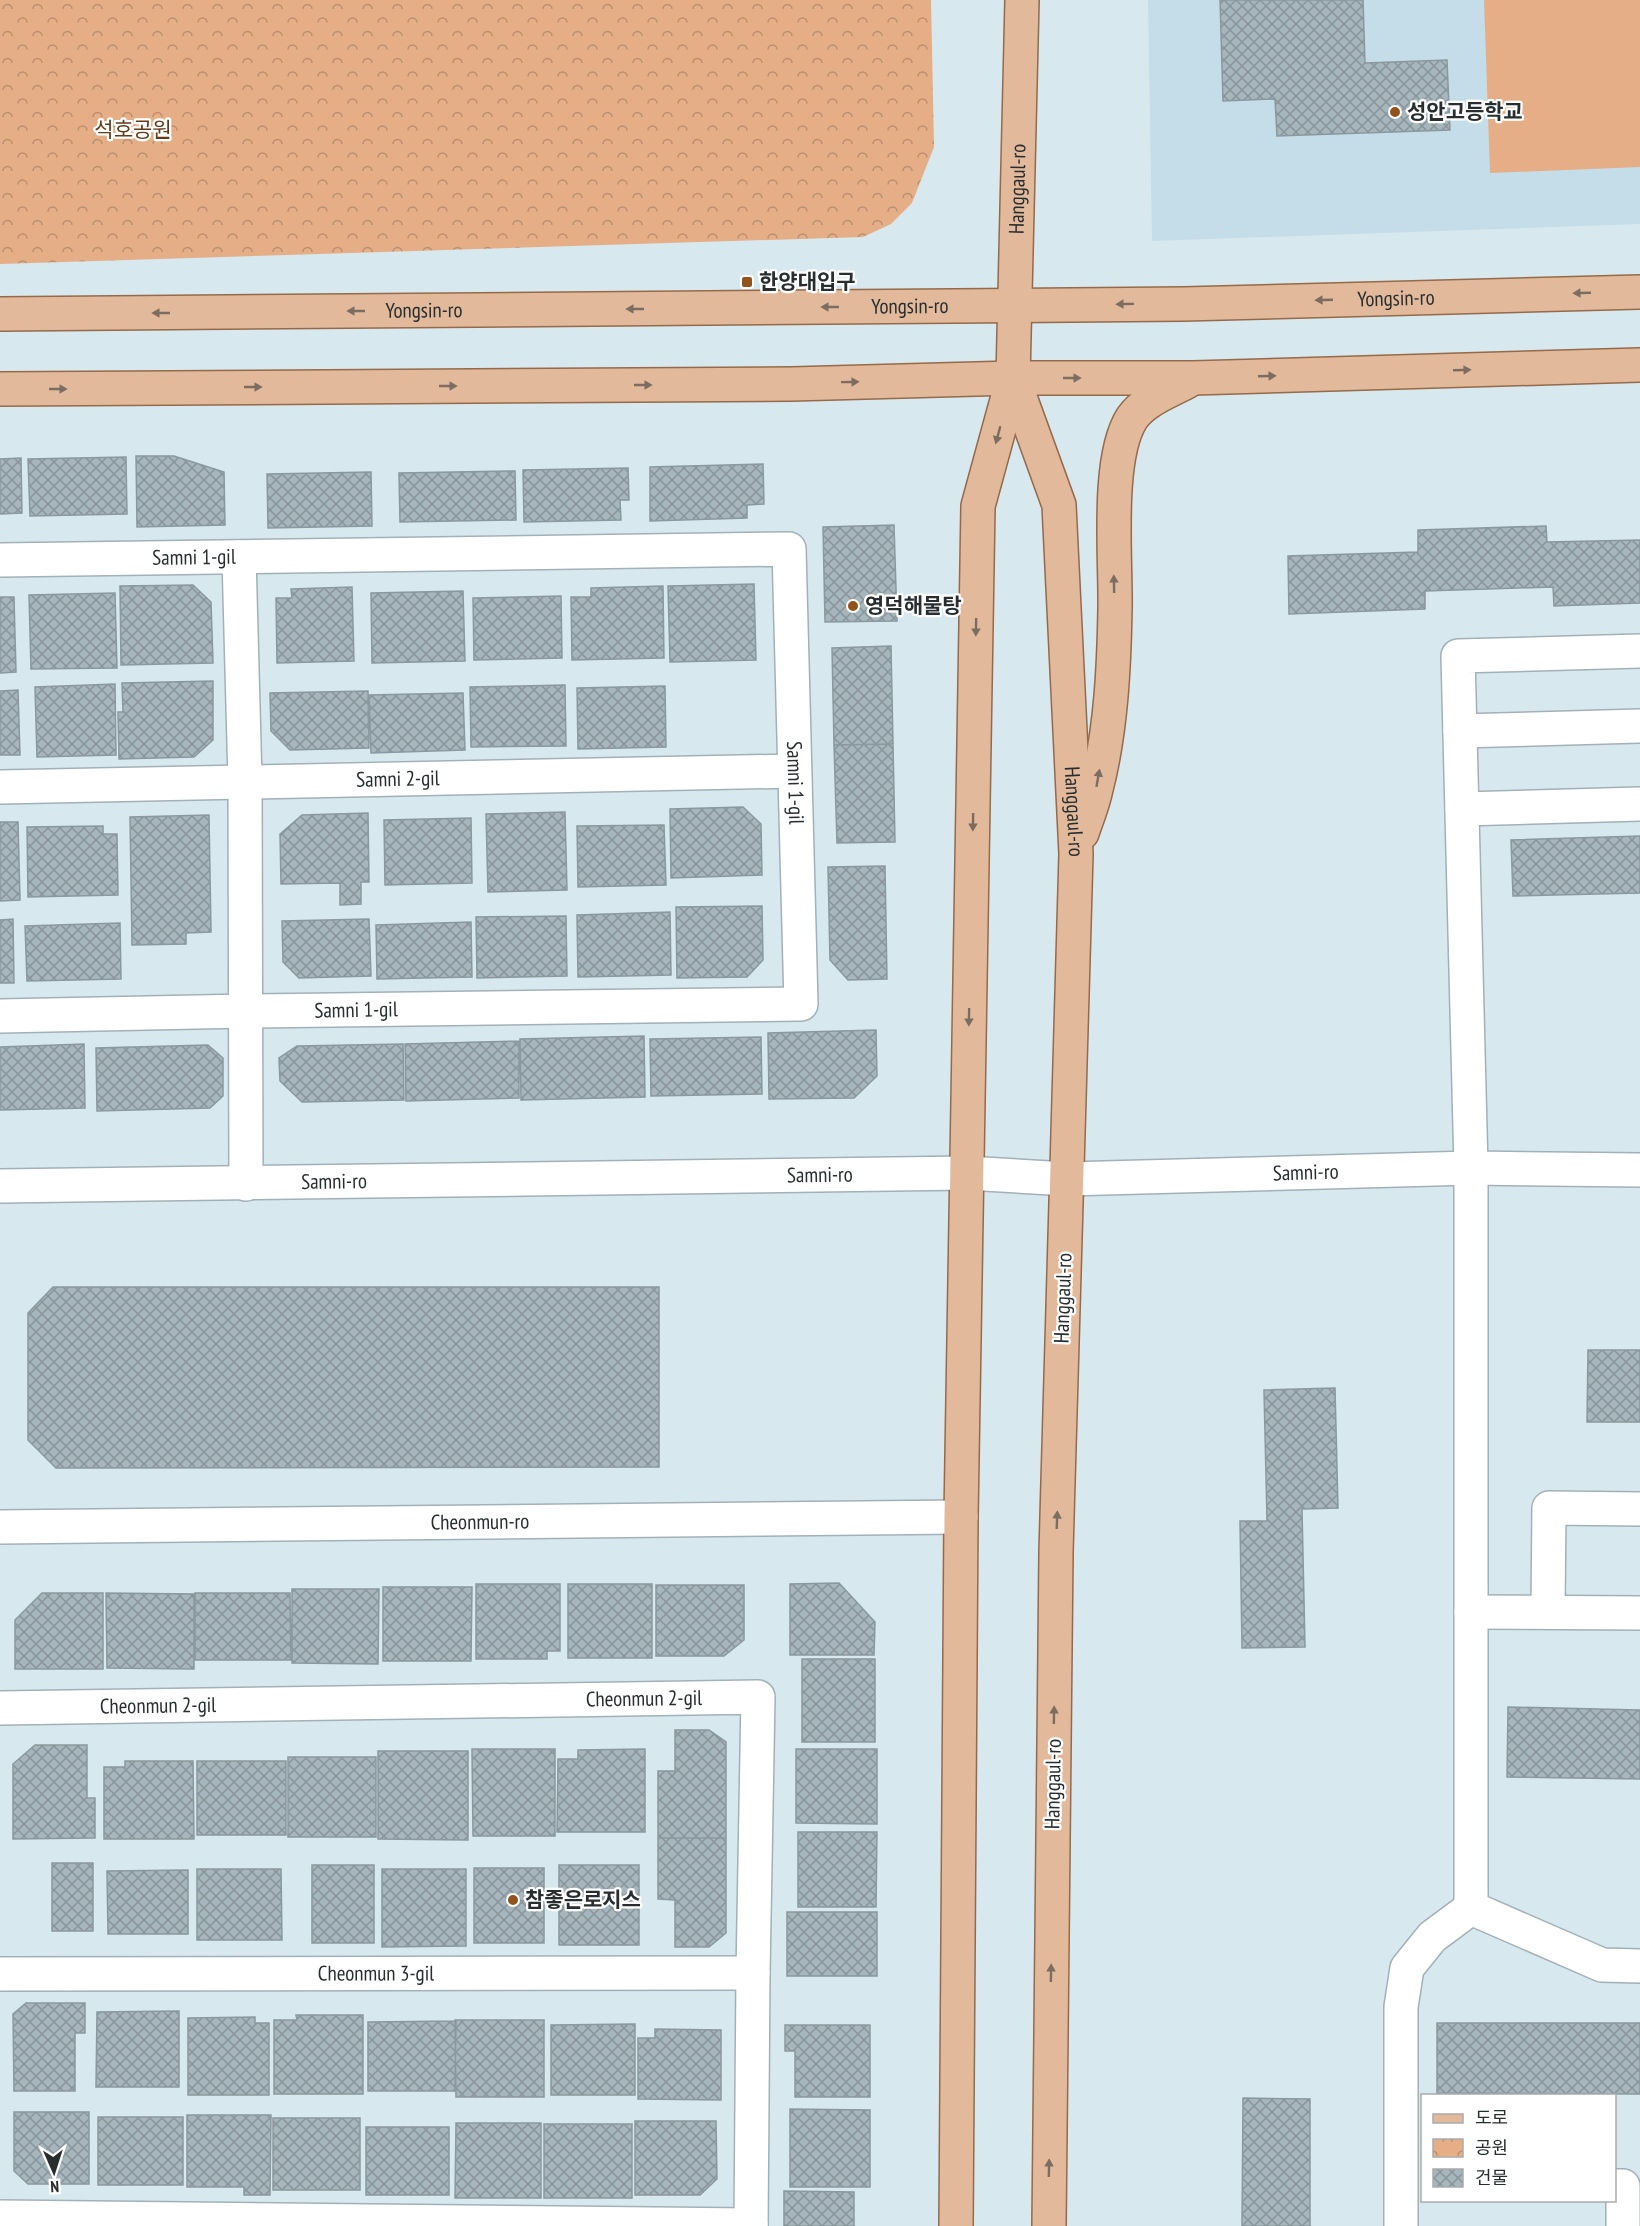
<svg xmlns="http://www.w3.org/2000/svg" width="1640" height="2226" viewBox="0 0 1640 2226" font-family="'PT Sans Narrow','Noto Sans KR',sans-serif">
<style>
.built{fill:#c5dde8}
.park{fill:url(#park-crowns)}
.garden{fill:#e6ae86}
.building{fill:url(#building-cross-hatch);stroke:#8a989f;stroke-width:1.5}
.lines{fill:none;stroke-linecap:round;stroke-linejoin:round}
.minor-casing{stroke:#a2b1b7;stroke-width:36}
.major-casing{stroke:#946a4a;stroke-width:36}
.minor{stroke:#fff;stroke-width:33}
.major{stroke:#e2b99b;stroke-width:33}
.oneway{fill:#7c6d60}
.poi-dot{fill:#93531c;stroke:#fff;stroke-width:2}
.labels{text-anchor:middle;stroke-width:4.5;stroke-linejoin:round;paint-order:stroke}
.poi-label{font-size:21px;font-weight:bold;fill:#282e30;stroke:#fff;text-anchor:start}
.park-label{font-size:21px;fill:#643b1a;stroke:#fff}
.street-label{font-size:21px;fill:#282e30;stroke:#fff}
</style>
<defs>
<pattern id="park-crowns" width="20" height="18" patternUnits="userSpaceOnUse" patternTransform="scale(1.5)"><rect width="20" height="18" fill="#e6ae86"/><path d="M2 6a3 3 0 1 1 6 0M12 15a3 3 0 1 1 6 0" fill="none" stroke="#ba8e6e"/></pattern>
<pattern id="building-cross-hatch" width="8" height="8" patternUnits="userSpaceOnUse" patternTransform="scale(1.5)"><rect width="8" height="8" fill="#a7b6bd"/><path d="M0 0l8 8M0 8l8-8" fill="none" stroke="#88949a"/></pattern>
</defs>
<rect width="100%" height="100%" fill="#d8e8ef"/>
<path class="built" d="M1148,0h492v224l-488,17z"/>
<path class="park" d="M0,0h931l3,147 -22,56 -21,21 -28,13 -863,27z"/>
<path class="garden" d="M1484,0h156v167l-150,6z"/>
<path class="building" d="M1220,0h143l2,63 82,-3 3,70 -173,6 -2,-37 -52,2z
M136,456h38l50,16 1,53 -88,2z
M126,457l1,57 -97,2 -2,-57z
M21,458l1,55 -22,1v-55z
M763,464l1,40 -17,1v13l-97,3v-54z
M628,468l1,32h-9l1,20 -97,2 -1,-52z
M515,471l1,49 -116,2 -1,-49z
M371,472l1,54 -104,2 -1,-54z
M894,525l3,96 -72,1 -2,-95z
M1546,526l1,16 93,-2v63l-86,3 -1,-19 -128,4v18l-136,5 -1,-58 130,-4v-22z
M754,584l2,76 -86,2 -2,-76z
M193,585l18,17 2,61 -92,2 -1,-79z
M663,586l1,72 -92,2 -1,-63h20v-9z
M352,587l2,74 -77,2 -1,-65h16l-1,-9z
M463,591l2,70 -93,2 -1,-70z
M115,593l2,75 -86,1 -2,-74z
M561,596l1,62 -88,2 -1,-62z
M0,597h14l2,75 -16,1z
M891,646l2,98 -59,1 -2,-97z
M213,681v59l-19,17 -75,2 -1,-47h5l-1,-29z
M115,684l1,71 -79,2 -2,-70z
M565,685l1,61 -95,1 -1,-60z
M665,686l1,61 -88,2 -1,-61z
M18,690l2,65h-20v-64z
M368,691l1,57 -79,2 -19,-19 -1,-38z
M463,693l2,57 -94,3 -2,-58z
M893,744l2,98 -58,1 -3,-98z
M743,807l18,17 1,51 -91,3 -1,-69z
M565,812l2,78 -79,2 -2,-78z
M368,813l1,69h-8v22l-21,1v-22l-59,1 -1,-50 22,-19z
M209,815l2,117 -25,1v11l-54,1 -2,-128z
M471,818l1,65 -87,2 -1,-65z
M0,822h18l2,78 -20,1z
M664,825l2,60 -88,2 -1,-61z
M103,826v8h14l1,61 -90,2 -1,-70z
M1640,836v57l-127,3 -2,-56z
M885,866l2,113 -39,1 -18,-20 -2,-93z
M762,906l1,54 -16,17 -70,1 -1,-71z
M670,912l1,63 -93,2 -1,-62z
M566,916l1,60 -90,2 -1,-61z
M13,919l1,64h-14v-63z
M369,919l2,57 -72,2 -16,-16 -1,-41z
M471,922l1,55 -95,2 -1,-54z
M120,923l1,56 -94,2 -2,-55z
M876,1030l1,46 -23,22 -85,1 -1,-66z
M644,1036l1,61 -124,3 -1,-61z
M761,1037l1,57 -111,2 -1,-57z
M519,1041v57l-113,3 -1,-57z
M84,1044l1,64 -85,2v-63z
M403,1044l1,56 -102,2 -22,-21 -1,-23 18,-12z
M208,1045l15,13v38l-13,12 -113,3 -1,-63z
M53,1287h606v180l-603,1 -28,-28v-127z
M1588,1350h52v72h-53z
M1335,1388l3,120 -36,1 3,138 -63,1 -2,-127h27l-3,-131z
M839,1583l36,39 -1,33h-84v-71z
M476,1584h84v67h-13v8h-71z
M568,1584h84v74h-84z
M656,1585h88v55l-20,16h-68z
M383,1587h89l-1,74h-88z
M292,1589h87l-1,75 -86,-1z
M42,1593h61v76h-88v-49z
M106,1593l88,1v75l-87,-1z
M195,1593h95l1,67h-96z
M802,1659h73v83h-73z
M1508,1707l132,3v69l-133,-2z
M675,1730h34l17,12v96h-68v-67h17z
M35,1745h52v53h8v40l-82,1v-75z
M472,1749h83v87h-82z
M645,1749v83h-88l1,-73h20v-9z
M796,1749h81v75l-81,-1z
M378,1751h90v89l-90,-1z
M288,1757h88v80h-88z
M125,1761h68l1,78h-90v-72h21z
M197,1761h89v74h-89z
M798,1832h79l-1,75h-78z
M658,1838h68v95l-17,14h-34v-47l-17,-1z
M52,1863h41v68h-41z
M312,1865h62v78h-62z
M559,1865h80v80h-80z
M474,1868h70v75h-70z
M197,1869h84l1,71h-85z
M382,1869h84v77l-84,1z
M188,1870v64h-80l-1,-63z
M787,1912h90v64h-90z
M26,2003h59v30h-10v58h-61l-1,-77z
M179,2011v76h-83l1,-75z
M296,2015h67v79h-89v-74h23z
M255,2017v6h14v72h-81v-77z
M455,2020h89v77h-88z
M456,2021l-1,70h-87v-69z
M1437,2023h203v71l-203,-1z
M635,2024v71h-84v-70z
M785,2025h85v72h-75v-46h-10z
M655,2029l66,1v70l-83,-1v-61h17z
M1243,2098l67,1v127h-68z
M790,2109l80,1v77h-80z
M14,2112h75v72h-61l-14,-13z
M187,2115h84l-1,80h-26v-8h-57z
M98,2117h85v68h-85z
M273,2118h87v72h-87z
M635,2121h81l1,58 -17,16h-65z
M456,2123h85v75h-86z
M544,2124h88v74h-88z
M366,2127h83v68h-83z
M784,2191l70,1v34h-70z"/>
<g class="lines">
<defs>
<g id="minor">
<path d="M239,557l6,224 1,403"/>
<path id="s1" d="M0,560l789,-11 12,455 -555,7 -246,5"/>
<path d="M1640,651l-182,5 13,512v740l131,57 38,1"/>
<path d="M1460,731l180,-5"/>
<path id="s2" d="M0,787l794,-16"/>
<path d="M1462,809l178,-5"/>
<path id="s3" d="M0,1186l967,-13 100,6 404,-11 169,2"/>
<path id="s4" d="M0,1527l961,-10"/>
<path d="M1471,1612l169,1"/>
<path d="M1548,1612l1,-104 91,1"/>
<path id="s5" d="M0,1708l758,-11 -5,276 -2,253"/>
<path id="s6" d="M0,1974l753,-1"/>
<path d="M1614,2186h9v40"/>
<path d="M0,2217l751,8"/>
<path d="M1401,2226v-219l6,-39 25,-31 39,-29"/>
</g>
<g id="major">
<path id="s7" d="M0,314l1184,-10 456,-12"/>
<path id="s8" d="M1013,378l46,127 17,349 -20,698 -7,674"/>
<path d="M0,389l792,-5 221,-6h180l447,-13"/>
<path d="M1082,833c5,-15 11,-29 14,-44 15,-58 18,-122 19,-181 1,-48 -9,-150 17,-190 12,-18 38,-27 56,-37"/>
<path id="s9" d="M956,2226l5,-709 17,-1011 35,-128 9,-378"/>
</g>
</defs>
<use href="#minor" class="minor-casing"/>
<use href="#major" class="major-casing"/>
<use href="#minor" class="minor"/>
<use href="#major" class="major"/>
</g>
<defs><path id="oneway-solid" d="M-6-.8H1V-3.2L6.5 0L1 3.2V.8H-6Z" transform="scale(1.5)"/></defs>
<g class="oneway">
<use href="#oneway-solid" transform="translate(1582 293) rotate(178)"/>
<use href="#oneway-solid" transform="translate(1324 300) rotate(178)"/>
<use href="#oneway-solid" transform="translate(1125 304) rotate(179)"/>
<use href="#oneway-solid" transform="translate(830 307) rotate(180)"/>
<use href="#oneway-solid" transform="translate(635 309) rotate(180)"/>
<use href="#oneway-solid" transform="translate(356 311) rotate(180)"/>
<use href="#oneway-solid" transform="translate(161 313) rotate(180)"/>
<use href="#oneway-solid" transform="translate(1462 370) rotate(-2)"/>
<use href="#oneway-solid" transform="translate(1267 376) rotate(-2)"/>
<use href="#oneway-solid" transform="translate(1072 378)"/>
<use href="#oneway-solid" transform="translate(850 382) rotate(-1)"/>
<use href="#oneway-solid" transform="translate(643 385)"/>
<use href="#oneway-solid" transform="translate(448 386)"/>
<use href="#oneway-solid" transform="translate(253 387)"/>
<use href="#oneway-solid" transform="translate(58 389)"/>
<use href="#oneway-solid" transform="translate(998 435) rotate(105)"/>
<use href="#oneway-solid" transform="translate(1114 584) rotate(-91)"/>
<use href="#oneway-solid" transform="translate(976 627) rotate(91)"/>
<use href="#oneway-solid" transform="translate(1098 778) rotate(-80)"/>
<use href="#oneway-solid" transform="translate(973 822) rotate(91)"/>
<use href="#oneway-solid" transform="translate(969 1017) rotate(91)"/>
<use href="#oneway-solid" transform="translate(1057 1520) rotate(-88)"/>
<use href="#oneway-solid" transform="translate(1054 1715) rotate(-89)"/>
<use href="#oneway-solid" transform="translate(1051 1973) rotate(-89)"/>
<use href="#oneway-solid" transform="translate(1049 2168) rotate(-89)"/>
</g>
<g class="poi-dot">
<circle cx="1395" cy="112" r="6"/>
<rect x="741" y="276" width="12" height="12" rx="3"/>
<circle cx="853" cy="606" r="6"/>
<circle cx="513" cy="1900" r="6"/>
</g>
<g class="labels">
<g class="poi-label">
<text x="1407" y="119">성안고등학교</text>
<text x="759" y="289">한양대입구</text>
<text x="865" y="613">영덕해물탕</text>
<text x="525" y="1907">참좋은로지스</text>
</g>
<g class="park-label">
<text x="133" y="137">석호공원</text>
</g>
<g class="street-label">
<text dy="7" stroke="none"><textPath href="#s9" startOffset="2042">Hanggaul-ro</textPath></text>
<text dy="7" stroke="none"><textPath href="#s7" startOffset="1396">Yongsin-ro</textPath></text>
<text dy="7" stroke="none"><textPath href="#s7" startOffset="910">Yongsin-ro</textPath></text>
<text dy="7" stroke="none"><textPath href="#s7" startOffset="424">Yongsin-ro</textPath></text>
<text dy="7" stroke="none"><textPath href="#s1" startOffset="194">Samni 1-gil</textPath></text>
<text dy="7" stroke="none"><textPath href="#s2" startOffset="398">Samni 2-gil</textPath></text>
<text dy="7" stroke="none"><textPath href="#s1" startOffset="1023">Samni 1-gil</textPath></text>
<text dy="7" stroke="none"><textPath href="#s8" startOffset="442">Hanggaul-ro</textPath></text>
<text transform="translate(356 1010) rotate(-1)" y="7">Samni 1-gil</text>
<text dy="7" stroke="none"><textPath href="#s3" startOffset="1306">Samni-ro</textPath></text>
<text dy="7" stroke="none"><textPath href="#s3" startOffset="820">Samni-ro</textPath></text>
<text dy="7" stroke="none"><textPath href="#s3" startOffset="334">Samni-ro</textPath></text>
<text transform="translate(1063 1298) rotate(-88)" y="7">Hanggaul-ro</text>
<text dy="7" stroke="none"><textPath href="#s4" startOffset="480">Cheonmun-ro</textPath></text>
<text dy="7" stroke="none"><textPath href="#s5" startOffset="644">Cheonmun 2-gil</textPath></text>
<text dy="7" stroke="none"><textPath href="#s5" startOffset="158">Cheonmun 2-gil</textPath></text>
<text transform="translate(1053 1784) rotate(-89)" y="7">Hanggaul-ro</text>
<text dy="7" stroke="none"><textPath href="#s6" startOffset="376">Cheonmun 3-gil</textPath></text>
</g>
</g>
<rect x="1421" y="2094" width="195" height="108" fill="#ffffff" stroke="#a9abac" stroke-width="1.5"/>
<rect x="1433" y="2114" width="30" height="9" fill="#e2b99b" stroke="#a9abac" stroke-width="1.5"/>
<text x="1475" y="2124" font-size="18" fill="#282e30">도로</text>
<rect x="1433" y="2139" width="30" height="18" fill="url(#park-crowns)" stroke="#a9abac" stroke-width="1.5"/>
<text x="1475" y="2154" font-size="18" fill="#282e30">공원</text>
<rect x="1433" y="2169" width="30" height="18" fill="url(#building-cross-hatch)" stroke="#a9abac" stroke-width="1.5"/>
<text x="1475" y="2184" font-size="18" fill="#282e30">건물</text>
<g transform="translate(54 2172) rotate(177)" stroke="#ffffff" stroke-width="4.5" paint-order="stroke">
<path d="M0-4.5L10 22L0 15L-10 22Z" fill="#282e30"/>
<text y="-9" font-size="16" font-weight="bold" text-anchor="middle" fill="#282e30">N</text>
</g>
</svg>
